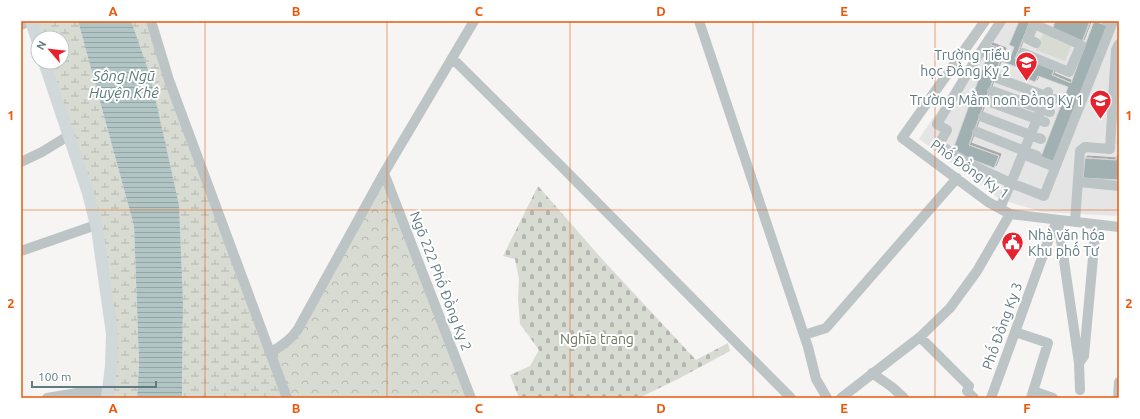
<svg xmlns="http://www.w3.org/2000/svg" width="1140" height="419" viewBox="0 0 1140 419" font-family="Ubuntu,sans-serif">
<style>
.built{fill:#e4e5e4}
.green{fill:#d8dbd2}
.forest{fill:url(#forest-crowns)}
.wetland{fill:url(#wetland-marsh)}
.cemetery{fill:url(#cemetery-stones)}
.water{fill:url(#water-rules)}
.building{fill:#a1b0b1;stroke:#d8d7d5;filter:url(#shadow)}
.lines{fill:none;stroke-linecap:round;stroke-linejoin:round}
.minor{stroke:#bcc4c5;stroke-width:10}
.major{stroke:#d0d8d9;stroke-width:12}
.grid{fill:none;stroke:#e8590c;stroke-width:1;stroke-opacity:0.55}
.labels{text-anchor:middle;stroke-width:4;stroke-linejoin:round;paint-order:stroke}
.poi-label{font-size:14px;fill:#607a7f;stroke:#fff;text-anchor:end}
.street-label{font-size:14px;fill:#607a7f;stroke:#fff}
.park-label{font-size:14px;fill:#6a765f;stroke:#fff}
.water-label{font-size:15px;font-style:italic;fill:#5b7a79;stroke:#fff}
.neatline{fill:none;stroke:#e8590c;stroke-width:1.5}
.grid-label{font-size:13px;text-anchor:middle;font-weight:bold;fill:#e8590c}
</style>
<defs>
<pattern id="forest-crowns" width="20" height="18" patternUnits="userSpaceOnUse"><rect width="20" height="18" fill="#d8dbd2"/><path d="M2 6a3 3 0 1 1 6 0M12 15a3 3 0 1 1 6 0" fill="none" stroke="#b3b7b0"/></pattern>
<pattern id="wetland-marsh" width="20" height="14" patternUnits="userSpaceOnUse"><rect width="20" height="14" fill="#d8dbd2"/><path d="M1 5h8M5 5V1M11 12h8M15 12V8" fill="none" stroke="#b3b7b0"/></pattern>
<pattern id="cemetery-stones" width="16" height="16" patternUnits="userSpaceOnUse"><rect width="16" height="16" fill="#d8dbd2"/><path d="M2 7V4a2 2 0 0 1 4 0v3zM10 15v-3a2 2 0 0 1 4 0v3z" fill="#b3b7b0"/></pattern>
<pattern id="water-rules" width="6" height="5" patternUnits="userSpaceOnUse"><rect width="6" height="5" fill="#b2c5c5"/><path d="M0 2.5h6" fill="none" stroke="#94a5a5"/></pattern>
<filter id="shadow"><feDropShadow dx="2" dy="-2" stdDeviation="0" flood-color="#0004"/></filter>
</defs>
<rect width="100%" height="100%" fill="#f6f5f3"/>
<path class="built" d="M998,21h118l3,1v194l-77,-4 -36,-11 -8,-3 -79,-59z"/>
<path class="green" d="M1043,33l29,11 -7,17 -29,-11z"/>
<path class="forest" d="M384,173l87,225h-183l-17,-46 16,-11z"/>
<path class="wetland" d="M31,21h47l56,205 5,138 -2,34h-30l4,-32 -15,-141 -52,-163h18v-24h-24z
M131,21h20l136,377h-105l1,-95z"/>
<path class="cemetery" d="M538,186l64,73 94,101 32,-17 2,8 -52,28 -39,19h-120l-9,-23 20,-9 9,-16 -19,-26 -2,-25 1,-20 -4,-20 -12,-3z"/>
<path class="water" d="M78,21h53l19,54 29,130 4,98 -1,95h-45l2,-34 -5,-138z"/>
<path class="building" d="M1019,21h11l-15,38 4,1 2,-4 34,12 -3,7 19,8 23,-62 14,5 -53,138 -15,-5 28,-72 -30,-11 -3,6 -13,-5 3,-7 -25,-9 1,-3 8,3 5,-14 -5,-2z
M1055,21h35l-8,21 -30,-11z
M991,45l13,5 -35,95 30,11 -5,12 -42,-16z
M1118,130h1v14h-2z
M1119,152v28l-36,-2 2,-20 31,2 1,-5h2z"/>
<g class="lines">
<path class="minor" d="M151,21l18,59 118,318
M699,21l109,326 8,32 11,19
M985,21l-83,117 86,64 22,12 109,13
M1001,21l-25,38 -39,65 10,6 -8,14c22,17 47,28 72,39l37,-91
M1035,21l-7,18 8,4
M21,25l6,-3h4
M1023,53l46,19 12,-27 -47,-21
M452,58l108,107 231,233
M997,78l57,21
M992,91l58,21
M988,101l57,21
M983,117l58,22
M977,132l60,24
M1028,156l27,11
M21,162l21,-10 26,-16
M384,173l87,225
M1079,182l40,4
M1000,208l11,-25 33,13 68,-172 -6,-3
M1058,220l21,143 1,27
M1075,222l5,-71 5,-4 25,2 6,-99 3,-6
M21,251l75,-26
M1015,332l33,11 -17,55
M804,335l22,-7 131,-150
M920,337l49,49 -2,5 7,7
M271,352c11,-6 20,-12 27,-23l86,-156 90,-152
M1079,363l5,-7 12,-131
M872,373l20,14 12,11
M1033,391l20,7
M47,398l30,-5 31,-1
M841,398l79,-61 30,-29 27,-37 33,-57
M991,398l60,-165 7,-13
M1118,398l1,-16"/>
<path class="major" d="M31,21l7,22
M44,62l44,131 9,36 15,105 -1,32 -4,32"/>
</g>
<path class="grid" d="M205,21v377M387,21v377M570,21v377M753,21v377M935,21v377M21,210h1098"/>
<defs>
<symbol id="school-pin" viewBox="-11 -11 22 30"><path d="M0 17L-7.5 6A9.5 9.5 0 1 1 7.5 6Z" fill="#e7222e" stroke="#fff"/><path d="M0-5L7-2L0 1L-7-2ZM-4 1L0 2.5L4 1V4Q0 6-4 4Z" fill="#fff"/></symbol>
<symbol id="civic-pin" viewBox="-11 -11 22 30"><path d="M0 17L-7.5 6A9.5 9.5 0 1 1 7.5 6Z" fill="#e7222e" stroke="#fff"/><path d="M-.6-6.5H3V-4.5H.6V-3L4-1V1h2V6H-6V1h2V-1L-.6-3ZM-1.2 2.5V6h2.4V2.5Z" fill="#fff"/></symbol>
</defs>
<g fill-rule="evenodd">
<use href="#school-pin" x="1014" y="50" width="25" height="34"/>
<use href="#school-pin" x="1088" y="88" width="25" height="34"/>
<use href="#civic-pin" x="1000" y="230" width="25" height="34"/>
</g>
<g class="labels">
<g class="poi-label">
<text x="1010" y="60">Trường Tiểu<tspan x="1010" dy="16">học Đồng Kỵ 2</tspan></text>
<text x="1084" y="105">Trường Mầm non Đồng Kỵ 1</text>
<text x="1028" y="240" text-anchor="start">Nhà văn hóa<tspan x="1028" dy="16">Khu phố Tư</tspan></text>
</g>
<g class="street-label">
<text transform="translate(970 169) rotate(35)" y="5">Phố Đồng Kỵ 1</text>
<text transform="translate(441 281) rotate(69)" y="5">Ngõ 222 Phố Đồng Kỵ 2</text>
<text transform="translate(1002 326) rotate(-70)" y="5">Phố Đồng Kỵ 3</text>
</g>
<g class="park-label">
<text x="597" y="344">Nghĩa trang</text>
</g>
<g class="water-label">
<text x="124" y="81">Sông Ngũ<tspan x="124" dy="17">Huyện Khê</tspan></text>
</g>
</g>
<rect width="1140" height="419" fill="none" stroke="#ffffff" stroke-width="44"/>
<g transform="translate(50 50) rotate(298)"><circle r="19" fill="#ffffff" stroke="#bfcacc"/>
<path d="M0-3L7 15L0 10L-7 15Z" fill="#e7222e"/>
<text y="-6" font-size="11" font-weight="bold" text-anchor="middle" fill="#607a7f">N</text>
</g>
<path d="M32 381v6h124v-6" fill="none" stroke="#607a7f" stroke-width="2"/>
<text x="38" y="381" font-size="12" fill="#607a7f" stroke="#ffffff" stroke-width="3" paint-order="stroke">100 m</text>
<rect x="22" y="22" width="1096" height="375" class="neatline"/>
<g class="grid-label">
<text x="113" y="16">A</text>
<text x="296" y="16">B</text>
<text x="479" y="16">C</text>
<text x="661" y="16">D</text>
<text x="844" y="16">E</text>
<text x="1027" y="16">F</text>
<text x="11" y="120">1</text>
<text x="1129" y="120">1</text>
<text x="11" y="308">2</text>
<text x="1129" y="308">2</text>
<text x="113" y="413">A</text>
<text x="296" y="413">B</text>
<text x="479" y="413">C</text>
<text x="661" y="413">D</text>
<text x="844" y="413">E</text>
<text x="1027" y="413">F</text>
</g>
</svg>
